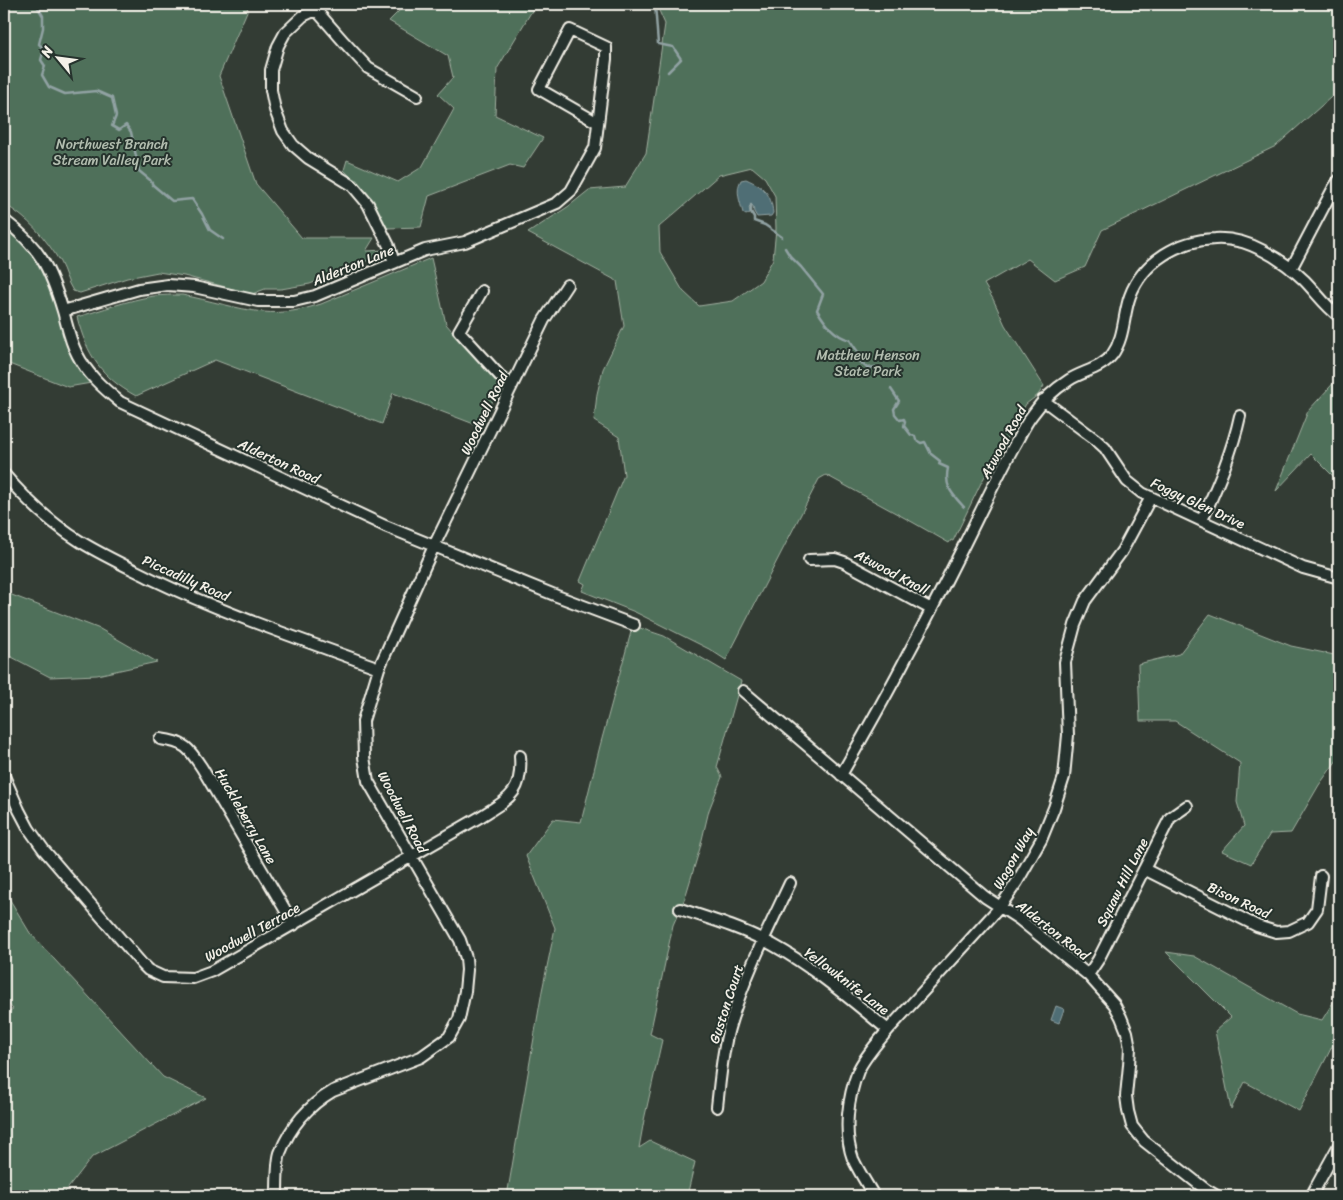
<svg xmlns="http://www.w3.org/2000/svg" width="1343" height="1200" viewBox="0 0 1343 1200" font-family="Sriracha,sans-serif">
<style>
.green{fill:#4f705a;stroke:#a2b0a1;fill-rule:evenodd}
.water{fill:#4f6e75;stroke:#91a2a3}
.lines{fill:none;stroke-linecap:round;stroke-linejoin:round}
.stream{stroke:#91a2a3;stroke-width:2.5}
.minor-casing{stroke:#f4f1e8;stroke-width:14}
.minor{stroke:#26332d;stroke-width:10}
.labels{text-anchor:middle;stroke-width:4;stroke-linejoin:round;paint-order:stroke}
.park-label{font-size:14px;fill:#b2bdaf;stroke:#26332d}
.street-label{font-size:14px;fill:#f4f1e8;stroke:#26332d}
</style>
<rect width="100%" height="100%" fill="#333c34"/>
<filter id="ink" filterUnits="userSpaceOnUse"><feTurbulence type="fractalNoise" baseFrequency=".02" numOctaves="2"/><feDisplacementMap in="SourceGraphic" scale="10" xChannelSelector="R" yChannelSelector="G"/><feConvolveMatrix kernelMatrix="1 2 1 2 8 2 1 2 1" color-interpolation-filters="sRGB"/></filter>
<g filter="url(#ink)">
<path class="green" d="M4,4h240l4,5 -29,67 37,108 46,54h72l-8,13 19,-1 1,3 -76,31 -29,5h-16l-13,5 -68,-18 -26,-4 -31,6 -47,15 -7,-2c-6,-9 -8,-20 -13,-29 -14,-24 -32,-44 -56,-58z
M406,4h130l-39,65 -2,46 48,23 -20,30 -13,-3 -81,31 -8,31 -34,1 -18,-32 -25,-26 3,-10 51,22 24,-15 32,-58 -16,-15 15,-17 -5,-21 -59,-35z
M656,4h683v86l-63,56 -174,84 -17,37 -30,13 -27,-21 -44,25 9,15 12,26 39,61 -6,9 -12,9 -45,79 -28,58 -2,-1 -2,3 -35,-20 -88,-48 -7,4 -93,181 -17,-11 -74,-37 -53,-21 3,-7 -5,-3 44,-106 -5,-38 -25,-16 3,-27 6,-25 21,-43 -7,-45 -89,-48 41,-27 20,-16 36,-3 21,-34 19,-129zM752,167l13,11 10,18 1,33 -3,30 -12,22 -28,20 -34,5 -16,-15 -23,-39 -1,-25 60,-52z
M4,220l41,44 23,68 29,50 -29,5 -64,-25z
M431,258l15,66 53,61 -12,29 -13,10 -81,-31 -11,31 -167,-64 -79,36c-35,-19 -49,-41 -59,-79 25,-7 51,-17 77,-21 9,-1 18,-1 28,-1 27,5 54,14 81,17 20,2 39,-2 58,-8z
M1339,377v105l-28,-28 -35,37 32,-80z
M4,592l96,37 57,33 -60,13 -47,2 -46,-24z
M1210,614l81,32 48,10v105l-2,-1 -18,25 -28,48 -21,1 -19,30 -29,-13 22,-25 -7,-24 3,-39 -65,-42h-35l-2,-57 41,-10z
M634,626l30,10 77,45 -24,86 5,10 -13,33 -9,38 -15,50 -12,27 -23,109 12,6 -18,80 -5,28 11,-7 45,21 -8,34h-180l35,-205 13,-63 -29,-72 27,-37 28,3 19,-76 31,-114z
M4,890l26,43 133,144 43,21 -114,59 -30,39h-58v-182l9,-5 -9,-10z
M1166,952l28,4 103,58 25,6 17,-27v40l-40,78 -54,-29 -14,27 -16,-78 16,-14z"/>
<path class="water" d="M746,179c18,8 25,14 27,34l-2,3 -14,1 -3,-5 -1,-6 -2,-1 -2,2 1,6 -4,2 -3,-2c-3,-12 -8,-22 -2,-33z
M1056,1006l8,3 -5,14 -8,-3z"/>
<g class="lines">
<path class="stream" d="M36,4l7,12v12l-4,16 5,5 -3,11 4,6 -3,9 7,12 16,7 31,-3 16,7 4,18 -4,10 7,4 7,-5 5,7 8,39 11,9 3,5 19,16 20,-2 10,15 8,16 13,9
M655,4l3,40 15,3 8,12 -13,13
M751,205v7l3,5v4l11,4 17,12
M785,248l5,8 11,11 22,27 -6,16c8,13 17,26 33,30 3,6 8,11 11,17l-2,4 8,7 9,-1
M891,389l8,12 -5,8 1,5 5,6 4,-1 1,3 -1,4 7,9 4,1 1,4 5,3 4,-1 6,12 9,7 -1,3 9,4c-4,19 4,26 16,39"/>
<defs>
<path id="minor" d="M310,4l6,6 8,-6
M4,220c36,27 46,48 59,91 4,14 7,30 14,43 10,20 26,34 43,48l265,124 172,70 77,29
M394,263l-5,-17 -21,-42 -16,-19 -44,-27 -15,-13 -10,-14 -8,-21 -4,-20v-20l7,-24 7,-13 18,-17 13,-6 28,32 24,26 49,28
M1291,269l42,-80 6,-9
M482,291l-23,40 52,57
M63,311l76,-22 29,-4 26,2 64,14h36l21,-5 110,-46 40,-8 92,-39 14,-12 24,-43 11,-89v-12l-36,-17 -31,59 59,34
M1043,400l52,39 10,9 22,33 15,12 161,75 36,10
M4,474c22,26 48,50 77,68 23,14 47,25 71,37 73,35 151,61 227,89
M1202,520c15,-34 30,-67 38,-104
M809,560l26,-1 9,3 87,47
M743,691l242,206 34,22 69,56 26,29 7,13 6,15 3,16 -1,17 -3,31 2,15 4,15 12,15 61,48 12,7
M160,739c25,3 29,9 42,29l92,157
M841,775c23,-40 46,-80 67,-121 19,-35 37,-71 55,-107 17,-34 33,-68 51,-101 6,-10 11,-22 19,-32 9,-13 22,-25 36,-34 14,-9 32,-11 43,-25 13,-18 11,-40 18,-59 13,-35 49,-56 85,-57 33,-2 67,20 89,41 12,12 21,26 35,36
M4,776l15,34 10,19 15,21 98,114 6,6 15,7 30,1 19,-7 268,-154c28,-18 43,-23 40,-61
M1144,869l113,57 19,6 13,-1 19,-9 9,-13 4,-33
M680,909c31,10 64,20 93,36 42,23 78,55 115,85
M1088,975l10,-15 72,-142 17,-12
M717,1107c3,-26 5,-54 12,-79 15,-51 39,-98 61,-145
M277,1196c0,-11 0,-33 3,-43 10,-26 29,-48 53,-62l88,-34 28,-20 10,-18 6,-28 2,-21 -1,-12 -6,-18 -92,-159 -4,-24 -1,-36 16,-53 55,-122 53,-109 57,-117 23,-35
M874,1196c-7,-12 -15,-24 -21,-37 -10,-27 -5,-62 5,-88 7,-15 20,-29 30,-41l112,-123 17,-25 24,-42 13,-32 10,-31 4,-42 -3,-73 10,-37 10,-24 37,-50 29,-54
M1311,1196l28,-51"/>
</defs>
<use href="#minor" class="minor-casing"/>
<use href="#minor" class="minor"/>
</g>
</g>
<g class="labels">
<g class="park-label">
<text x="112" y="149">Northwest Branch<tspan x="112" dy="16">Stream Valley Park</tspan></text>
<text x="868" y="360">Matthew Henson<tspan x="868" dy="16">State Park</tspan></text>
</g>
<g class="street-label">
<text transform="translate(353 265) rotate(-22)" y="5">Alderton Lane</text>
<text transform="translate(484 413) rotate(-64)" y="5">Woodwell Road</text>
<text transform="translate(1003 442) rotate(-61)" y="5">Atwood Road</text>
<text transform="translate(279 461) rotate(25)" y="5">Alderton Road</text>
<text transform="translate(1198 503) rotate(25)" y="5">Foggy Glen Drive</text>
<text transform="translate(892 572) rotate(28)" y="5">Atwood Knoll</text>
<text transform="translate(186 578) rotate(24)" y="5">Piccadilly Road</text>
<text transform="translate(403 812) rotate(62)" y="5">Woodwell Road</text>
<text transform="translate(246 816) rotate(60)" y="5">Huckleberry Lane</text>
<text transform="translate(1013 858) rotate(-61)" y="5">Wagon Way</text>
<text transform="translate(1122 882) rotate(-63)" y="5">Squaw Hill Lane</text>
<text transform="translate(1239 900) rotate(25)" y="5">Bison Road</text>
<text transform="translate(1053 930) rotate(38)" y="5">Alderton Road</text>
<text transform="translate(252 932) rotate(-29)" y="5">Woodwell Terrace</text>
<text transform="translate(847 981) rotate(37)" y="5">Yellowknife Lane</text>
<text transform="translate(726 1004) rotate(-72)" y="5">Guston Court</text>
</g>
</g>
<rect width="1343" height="1200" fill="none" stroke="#26332d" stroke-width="20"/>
<rect x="10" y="10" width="1323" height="1180" fill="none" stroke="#f4f1e8" stroke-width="2" filter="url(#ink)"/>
<g transform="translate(58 58) rotate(299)" stroke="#26332d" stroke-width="4" paint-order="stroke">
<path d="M0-4L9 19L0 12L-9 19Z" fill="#f4f1e8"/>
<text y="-8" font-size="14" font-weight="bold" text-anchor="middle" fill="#f4f1e8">N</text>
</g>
</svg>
